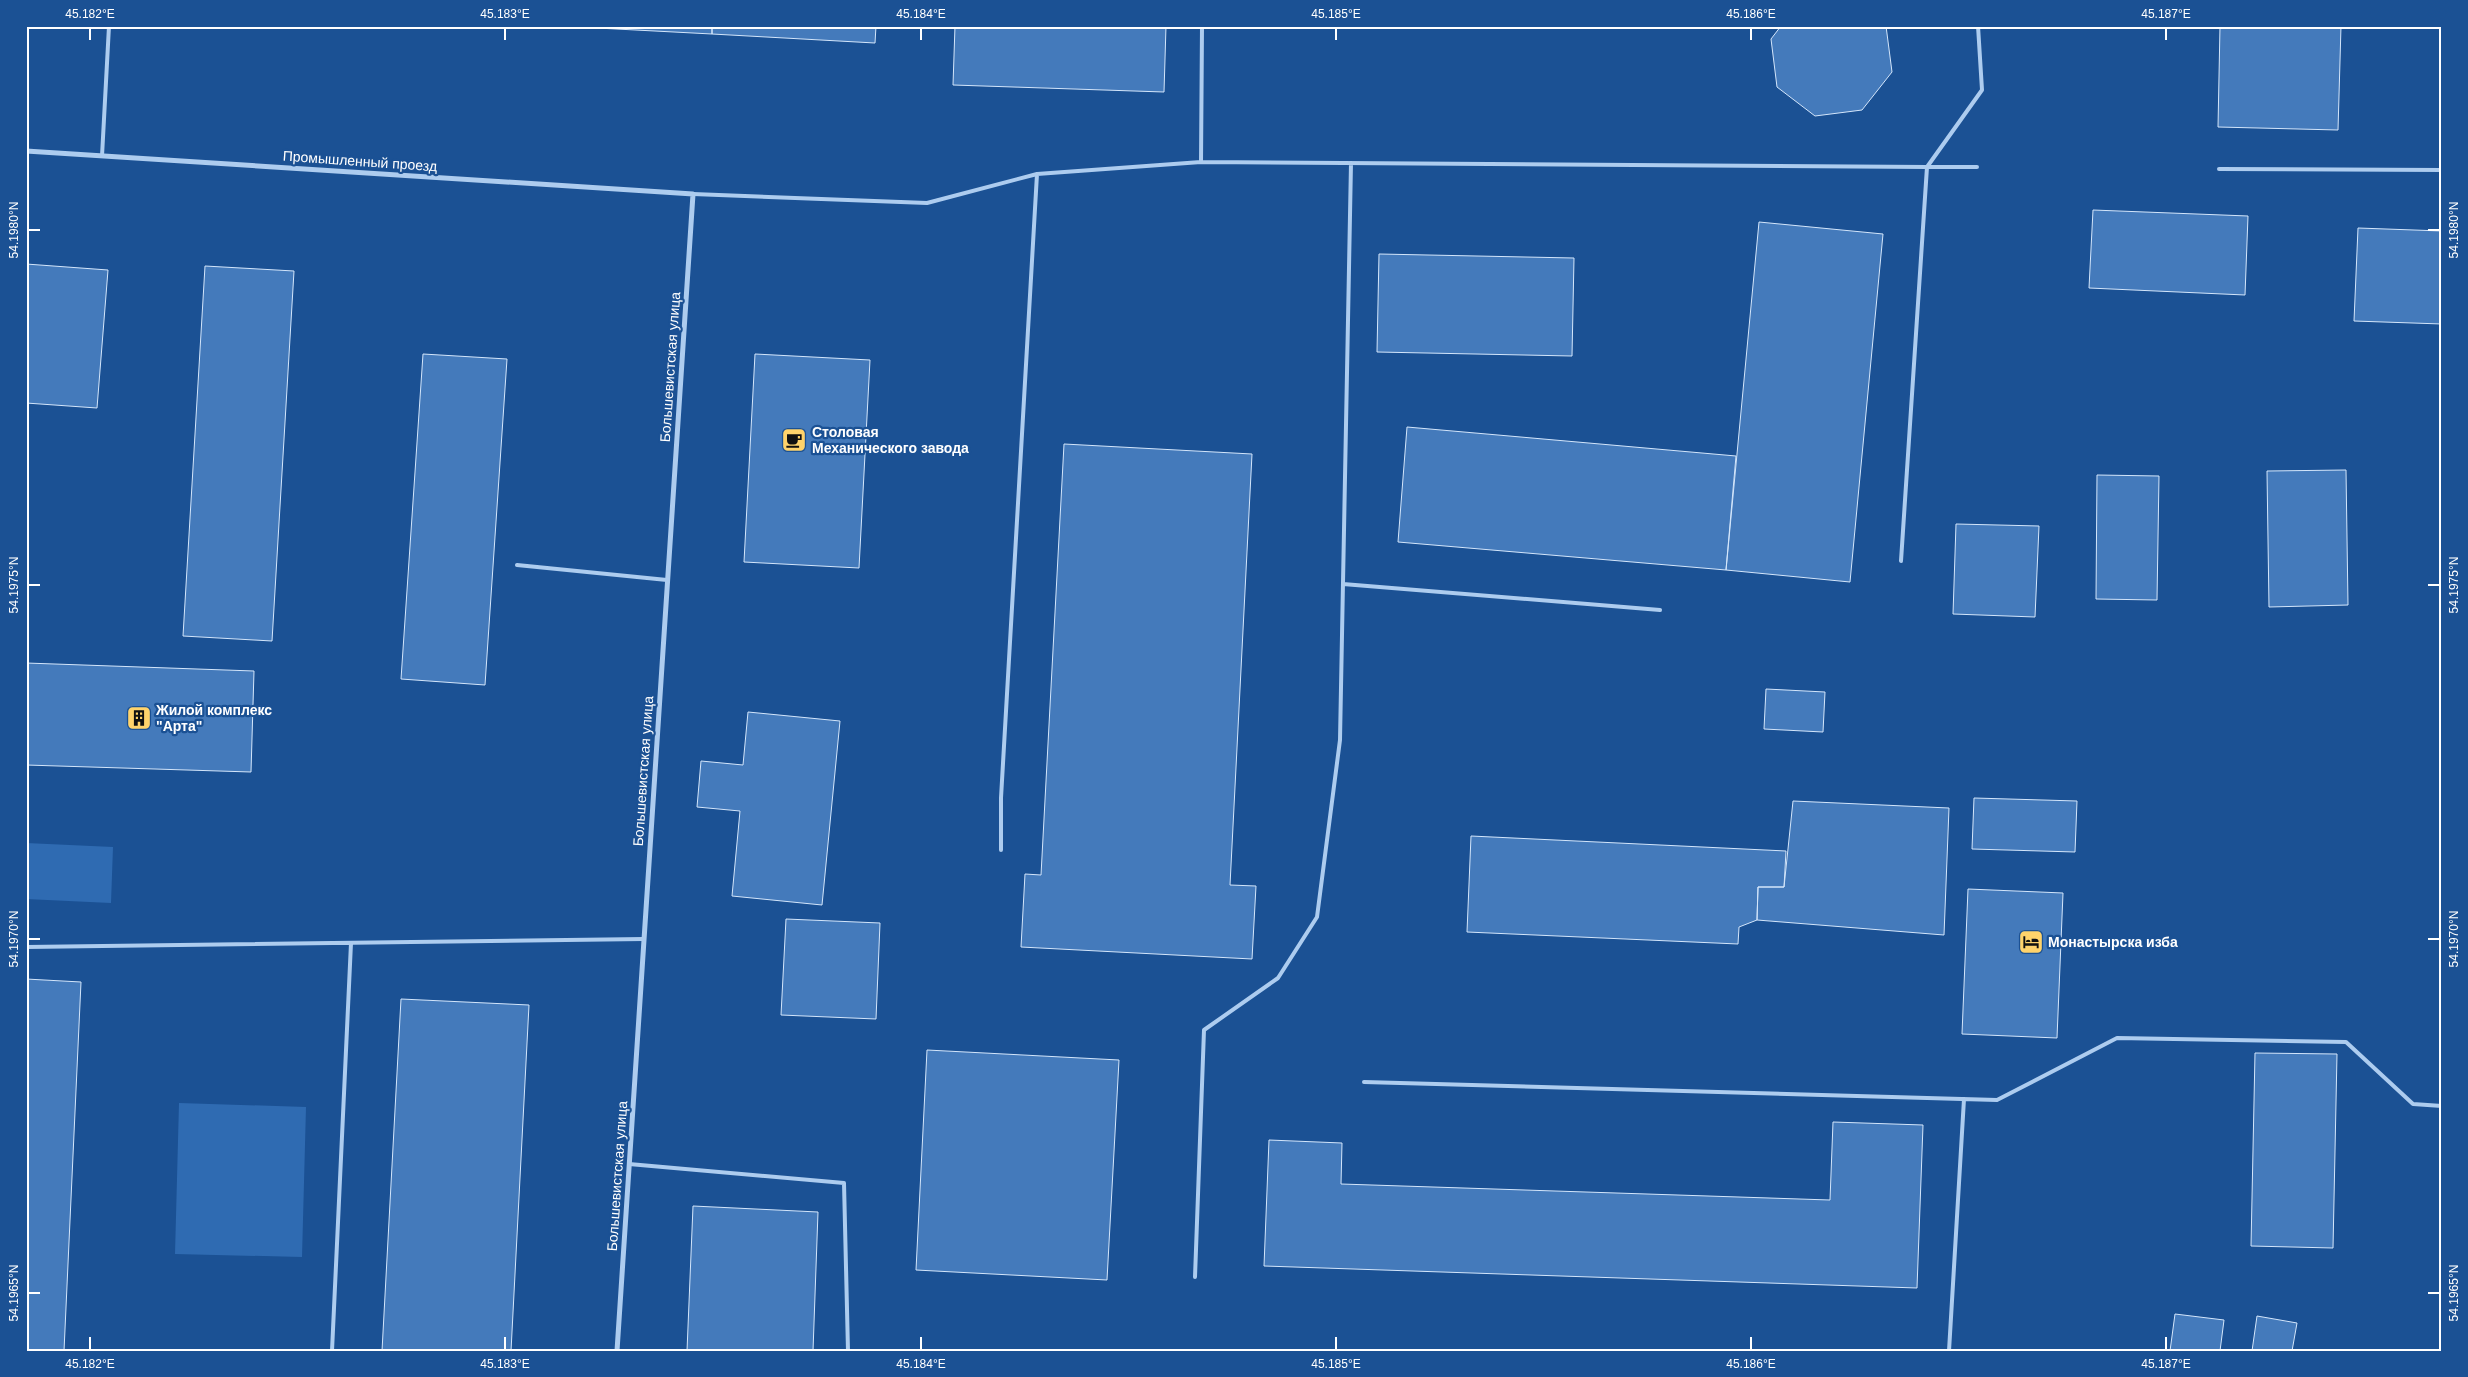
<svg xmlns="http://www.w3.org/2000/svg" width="2468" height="1377" viewBox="0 0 2468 1377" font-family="Arial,sans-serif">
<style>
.green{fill:#2f6bb2}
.building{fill:#447abb;stroke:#d4e6fb}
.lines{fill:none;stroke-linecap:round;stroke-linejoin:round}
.lane{stroke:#adccef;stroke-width:4}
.street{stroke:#adccef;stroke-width:5}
.ticks{fill:none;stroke:#fff;stroke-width:2}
.labels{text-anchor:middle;stroke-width:4.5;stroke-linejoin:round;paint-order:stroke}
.street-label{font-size:14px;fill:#fff;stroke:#1b5194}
.poi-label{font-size:14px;font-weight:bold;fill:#fff;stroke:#1b5194;text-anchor:start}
.neatline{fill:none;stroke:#fff;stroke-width:2}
.ticks-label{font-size:12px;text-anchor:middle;fill:#fff}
</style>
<rect width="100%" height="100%" fill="#1b5194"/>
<path class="green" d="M26,843l87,4 -2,56 -85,-4z
M179,1103l127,4 -4,150 -127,-3z"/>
<path class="building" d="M559,26h153v8z
M712,26h164l-1,17 -163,-9z
M955,26h211l-2,66 -211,-7z
M1781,26h105l6,46 -30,38 -47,6 -38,-29 -6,-48z
M2220,26h121l-3,104 -120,-3z
M2093,210l155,6 -3,79 -156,-7z
M1759,222l124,12 -33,348 -124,-12z
M2358,228l84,3v93l-88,-3z
M1379,254l195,4 -2,98 -195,-4z
M26,264l82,6 -11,138 -71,-5z
M205,266l89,5 -22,370 -89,-5z
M423,354l84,5 -22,326 -84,-6z
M755,354l115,6 -11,208 -115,-6z
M1407,427l329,29 -10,114 -328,-28z
M1064,444l188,10 -22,431 26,1 -4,73 -231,-12 4,-73 16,1z
M2346,470l2,135 -79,2 -2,-136z
M2097,475l62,1 -2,124 -61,-1z
M1956,524l83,2 -4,91 -82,-3z
M26,663l228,8 -3,101 -225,-7z
M1766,689l59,3 -2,40 -59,-3z
M748,712l92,9 -18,184 -90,-9 8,-85 -43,-4 4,-46 42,4z
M1974,798l103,3 -2,51 -103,-3z
M1793,801l156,7 -5,127 -187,-15 1,-33h26z
M1471,836l315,15 -2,36h-26l-1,33 -18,7 -1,17 -271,-12z
M1968,889l95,4 -6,145 -95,-4z
M786,919l94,4 -4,96 -95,-4z
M26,979l55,3 -17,369h-38z
M401,999l128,6 -18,346h-129z
M927,1050l192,10 -12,220 -191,-10z
M2255,1053l82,1 -4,194 -82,-2z
M1833,1122l90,3 -6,163 -653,-22 5,-126 73,3 -1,41 489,16z
M693,1206l125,6 -5,139h-126z
M2175,1314l49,6 -4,31h-50z
M2257,1316l40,7 -5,28h-40z"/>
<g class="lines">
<path class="lane" d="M102,156l7,-130
M1201,162l1,-136
M1977,167h-50l55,-77 -4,-64
M2219,169l223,1
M693,194l234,9 110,-29 164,-12 726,5 -26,394
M517,565l150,15
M1343,584l317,26
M1001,850v-52l36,-624
M26,947l618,-8
M1364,1082l633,18 120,-62 229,4 67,62 29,2
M629,1164l215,19 4,168
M1195,1277l9,-247 74,-52 39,-61 23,-177 11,-577
M332,1351l19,-408
M1949,1351l15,-252"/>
<path class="street" d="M26,151l667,43 -76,1157"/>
</g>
<path class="ticks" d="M90,28v12M505,28v12M921,28v12M1336,28v12M1751,28v12M2166,28v12M28,230h12M2428,230h12M28,585h12M2428,585h12M28,939h12M2428,939h12M28,1293h12M2428,1293h12M90,1337v13M505,1337v13M921,1337v13M1336,1337v13M1751,1337v13M2166,1337v13"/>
<defs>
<symbol id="cafe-square" viewBox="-11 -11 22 22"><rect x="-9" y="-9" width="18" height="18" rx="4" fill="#ffd36b" stroke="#1b5194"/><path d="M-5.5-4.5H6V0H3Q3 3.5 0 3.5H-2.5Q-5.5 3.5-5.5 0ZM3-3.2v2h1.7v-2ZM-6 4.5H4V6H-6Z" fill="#111"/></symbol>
<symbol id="building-square" viewBox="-11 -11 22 22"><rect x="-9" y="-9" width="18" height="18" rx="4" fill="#ffd36b" stroke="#1b5194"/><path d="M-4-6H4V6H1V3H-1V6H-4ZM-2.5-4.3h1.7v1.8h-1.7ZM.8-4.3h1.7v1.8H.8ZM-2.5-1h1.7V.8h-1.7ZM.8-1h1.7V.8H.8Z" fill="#111"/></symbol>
<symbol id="hotel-square" viewBox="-11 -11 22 22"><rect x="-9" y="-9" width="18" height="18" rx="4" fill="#ffd36b" stroke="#1b5194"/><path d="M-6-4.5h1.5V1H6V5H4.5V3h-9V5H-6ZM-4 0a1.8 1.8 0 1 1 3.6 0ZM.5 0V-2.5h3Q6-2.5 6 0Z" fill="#111"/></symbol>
</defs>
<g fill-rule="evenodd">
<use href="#cafe-square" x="780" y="426" width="28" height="28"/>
<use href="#building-square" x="125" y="704" width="28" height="28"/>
<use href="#hotel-square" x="2017" y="928" width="28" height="28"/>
</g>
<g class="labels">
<g class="street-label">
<text transform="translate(360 161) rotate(4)" y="5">Промышленный проезд</text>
<text transform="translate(670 367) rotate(-86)" y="5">Большевистская улица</text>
<text transform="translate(643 771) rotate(-86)" y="5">Большевистская улица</text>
<text transform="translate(617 1176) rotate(-86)" y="5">Большевистская улица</text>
</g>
<g class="poi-label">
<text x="812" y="437">Столовая<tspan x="812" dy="16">Механического завода</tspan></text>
<text x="156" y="715">Жилой комплекс<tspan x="156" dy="16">"Арта"</tspan></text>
<text x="2048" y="947">Монастырска изба</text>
</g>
</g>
<rect width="2468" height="1377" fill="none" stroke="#1b5194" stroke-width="55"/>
<rect x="28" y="28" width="2412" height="1322" class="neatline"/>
<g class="ticks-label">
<text x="90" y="18">45.182°E</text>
<text x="505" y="18">45.183°E</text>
<text x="921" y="18">45.184°E</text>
<text x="1336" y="18">45.185°E</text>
<text x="1751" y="18">45.186°E</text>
<text x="2166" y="18">45.187°E</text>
<text transform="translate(14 230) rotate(-90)" y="4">54.1980°N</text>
<text transform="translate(2454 230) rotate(-90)" y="4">54.1980°N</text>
<text transform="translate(14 585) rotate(-90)" y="4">54.1975°N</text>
<text transform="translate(2454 585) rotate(-90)" y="4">54.1975°N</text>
<text transform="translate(14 939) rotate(-90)" y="4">54.1970°N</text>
<text transform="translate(2454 939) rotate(-90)" y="4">54.1970°N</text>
<text transform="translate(14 1293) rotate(-90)" y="4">54.1965°N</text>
<text transform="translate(2454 1293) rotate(-90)" y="4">54.1965°N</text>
<text x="90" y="1368">45.182°E</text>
<text x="505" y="1368">45.183°E</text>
<text x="921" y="1368">45.184°E</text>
<text x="1336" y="1368">45.185°E</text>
<text x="1751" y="1368">45.186°E</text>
<text x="2166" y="1368">45.187°E</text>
</g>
</svg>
